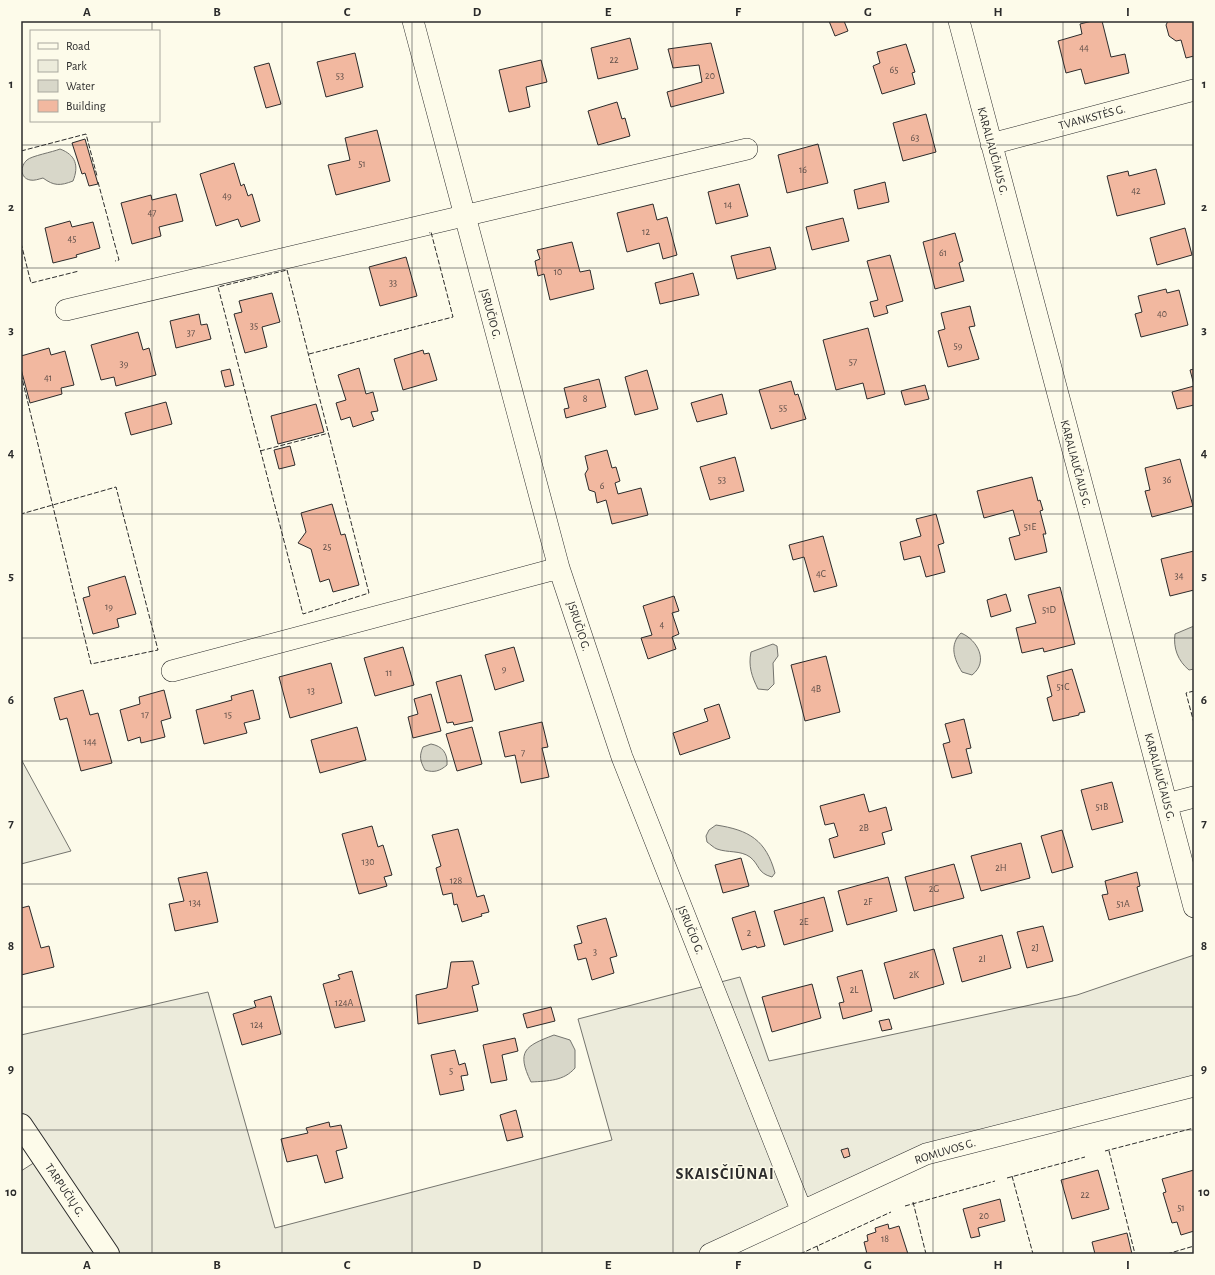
<svg xmlns="http://www.w3.org/2000/svg" width="1215" height="1275" viewBox="0 0 1215 1275" font-family="'Alegreya Sans',sans-serif">
<style>
.green{fill:#ecebdb;stroke:#74746e}
.water{fill:#d8d7c9;stroke:#74746e}
.building{fill:#f2b8a0;stroke:#2b2b2b}
.lines{fill:none;stroke-linecap:round;stroke-linejoin:round}
.minor-casing{stroke:#2b2b2b;stroke-width:22}
.major-casing{stroke:#2b2b2b;stroke-width:24}
.minor{stroke:#fdfbea;stroke-width:21}
.major{stroke:#fdfbea;stroke-width:22}
.fence{stroke:#2b2b2b;stroke-width:1;stroke-dasharray:5 2;stroke-linecap:butt}
.grid{fill:none;stroke:#2b2b2b;stroke-width:1;stroke-opacity:0.55}
.labels{text-anchor:middle;stroke-width:3;stroke-linejoin:round;paint-order:stroke}
.number-label{font-size:10px;fill:#5d4e48}
.street-label{font-size:12px;fill:#2b2b2b;stroke:#fdfbea}
.district-label{font-size:16px;font-weight:bold;letter-spacing:1px;fill:#2b2b2b;stroke:#fdfbea}
.neatline{fill:none;stroke:#2b2b2b;stroke-width:1.5}
.grid-label{font-size:13px;text-anchor:middle;font-weight:bold;fill:#2b2b2b}
</style>
<rect width="100%" height="100%" fill="#fdfbea"/>
<path class="green" d="M21,759l50,92 -50,13z
M1194,955v131l-268,68 -216,100h-689v-83l22,-14 -22,-32v-90l187,-43 67,236 337,-88 -34,-121 162,-42 29,84 308,-66z"/>
<path class="water" d="M60,149c16,6 19,17 13,32 -13,5 -19,5 -30,-3 -4,1 -9,3 -13,2 -10,-2 -10,-14 -3,-20 4,-4 26,-8 33,-11z
M1194,626v43l-5,1c-11,-9 -16,-22 -14,-36z
M961,633c17,7 28,29 11,42l-10,-3c-8,-13 -13,-27 -1,-39z
M773,644l4,2 1,10 -5,7 1,21 -6,6 -10,-1c-6,-12 -10,-23 -7,-37z
M431,744c11,2 17,9 16,21 -7,6 -13,8 -22,5 -5,-9 -6,-14 -2,-23z
M716,825c33,5 50,15 59,48l-3,4c-15,-4 -12,-12 -22,-20 -10,-7 -22,-4 -33,-8 -3,-1 -7,-5 -10,-7l-1,-6 3,-6z
M554,1035l16,5 5,10v18c-11,13 -27,13 -44,14 -15,-31 -6,-36 23,-47z"/>
<path class="building" d="M829,21h15l4,10 -13,5z
M1092,21h10l9,36 14,-3 4,19 -44,11 -4,-15 -15,4 -8,-32 24,-7 -2,-10z
M1168,21h26v35l-8,2 -5,-18 -5,1 -7,-5 -3,-11z
M630,38l8,31 -40,10 -7,-31z
M711,43l13,50 -53,14 -4,-15 35,-10 -3,-17 -26,3 -5,-19z
M906,44l9,28 -3,1 3,11 -33,10 -9,-28 7,-3 -3,-11z
M355,53l8,34 -37,10 -9,-35z
M541,60l6,22 -21,5 4,20 -21,5 -10,-42z
M269,63l12,41 -15,4 -12,-41z
M617,102l5,17 3,-1 5,18 -32,9 -10,-34z
M926,114l10,38 -33,9 -10,-38z
M377,130l13,51 -54,14 -8,-30 22,-5 -5,-22z
M85,139l13,45 -9,2 -4,-13 -3,1 -10,-31z
M818,144l10,39 -41,10 -9,-38z
M234,163l7,23 3,-2 4,12 4,-2 8,27 -19,6 -3,-8 -22,7 -16,-52z
M1156,169l9,35 -48,12 -10,-40 21,-5 1,5z
M885,182l4,20 -31,7 -4,-19z
M739,184l9,32 -32,8 -8,-32z
M176,194l7,27 -24,6 2,9 -29,8 -11,-41 30,-8 1,5z
M653,204l4,16 10,-3 10,38 -14,4 -4,-16 -32,9 -10,-39z
M843,218l6,23 -37,9 -6,-23z
M70,221l2,6 21,-5 7,26 -24,7 1,2 -24,6 -8,-35z
M1185,228l7,27 -35,10 -7,-27z
M955,233l8,28 -4,2 5,18 -29,8 -12,-47z
M572,242l8,30 10,-2 4,19 -44,11 -6,-26 -6,2 -3,-15 5,-2 -3,-9z
M770,247l6,22 -39,10 -6,-23z
M890,255l13,46 -17,5 2,7 -14,4 -4,-15 8,-2 -11,-39z
M406,257l11,39 -37,10 -11,-39z
M693,273l6,22 -39,9 -5,-21z
M1166,289l1,4 12,-3 9,35 -47,12 -6,-23 7,-2 -4,-16z
M272,293l8,29 -18,5 5,20 -22,6 -11,-39 8,-2 -3,-11z
M970,306l5,20 -6,1 10,32 -31,8 -10,-36 7,-2 -4,-16z
M199,314l2,11 6,-1 4,15 -35,9 -6,-27z
M868,328l17,66 -18,5 -4,-16 -27,7 -13,-50z
M138,332l5,18 6,-2 7,27 -40,11 -2,-9 -13,3 -10,-35z
M49,348l2,7 14,-4 9,34 -13,3 1,6 -32,9 -9,-34v-13z
M423,350l1,4 5,-1 8,27 -34,10 -9,-31z
M359,368l7,26 7,-2 5,19 -7,1 3,8 -21,7 -3,-10 -9,3 -5,-17 10,-3 -8,-25z
M230,369l4,16 -9,2 -4,-16z
M1194,369v16l-4,-15z
M647,370l11,39 -23,6 -10,-38z
M599,379l7,28 -40,11 -2,-9 5,-1 -5,-20z
M791,381l4,14 3,-1 8,25 -35,10 -12,-39z
M925,385l4,14 -24,6 -4,-14z
M1194,386v19l-17,4 -5,-17z
M722,394l5,20 -30,8 -6,-19z
M166,402l6,22 -41,11 -6,-22z
M316,404l8,28 -46,12 -7,-28z
M290,446l5,19 -16,4 -5,-19z
M607,450l5,18 4,-1 4,14 -5,2 3,11 23,-6 7,27 -36,9 -6,-24 -9,3 -2,-11 -6,-2 -4,-16 3,-5 -3,-13z
M735,457l9,34 -34,9 -10,-33z
M1180,459l13,47 -41,11 -7,-26 5,-1 -5,-22z
M1032,477l6,24 2,-1 3,10 -3,1 6,23h-3l4,18 -32,8 -6,-22 11,-3 -7,-25 -29,8 -7,-27z
M332,504l9,31 4,-1 14,51 -26,7 -4,-13 -9,3 -9,-33 -13,-6 8,-11 -5,-19z
M936,514l8,29 -6,2 7,27 -19,5 -6,-21 -16,4 -4,-18 21,-6 -5,-17z
M823,536l14,50 -23,6 -10,-35 -11,3 -4,-15z
M1194,551v39l-24,6 -9,-37z
M125,576l11,38 -19,5 2,8 -26,7 -10,-36 7,-2 -2,-9z
M1060,587l15,57 -31,8 -1,-4 -21,5 -6,-25 20,-5 -8,-28z
M1006,594l5,17 -20,6 -4,-17z
M674,596l5,15 -7,2 7,21 -7,3 4,12 -28,10 -7,-21 11,-3 -9,-29z
M403,647l11,38 -39,11 -11,-38z
M514,647l10,34 -29,9 -10,-35z
M826,656l14,56 -35,9 -14,-56z
M331,663l11,40 -52,15 -11,-41z
M1072,669l13,43 -6,1v2l-26,6 -6,-23 5,-2 -5,-20z
M461,675l12,46 -19,4 -1,-3 -6,1 -11,-41z
M83,690l7,25 8,-2 14,50 -31,8 -14,-53 -7,2 -6,-22z
M164,690l7,28 -10,3 4,16 -24,6 -1,-6 -12,4 -8,-31 20,-6 -1,-7z
M253,690l7,29 -16,4 3,10 -43,11 -8,-34 36,-10 -1,-4z
M431,694l10,37 -28,7 -5,-21 10,-3 -4,-15z
M719,704l11,34 -50,17 -7,-22 35,-12 -4,-12z
M964,719l7,29 -5,1 6,24 -20,5 -9,-34 7,-2 -5,-18z
M542,722l6,25 -6,1 7,29 -28,6 -6,-28 -10,2 -6,-25z
M357,727l9,33 -46,13 -9,-33z
M472,727l10,37 -25,7 -11,-37z
M1112,782l11,40 -31,8 -11,-40z
M864,794l5,18 17,-5 6,23 -10,3 3,11 -51,14 -5,-19 9,-3 -4,-13 -9,2 -5,-19z
M372,826l6,21 5,-2 9,30 -8,2 3,9 -28,8 -17,-60z
M458,829l19,68 7,-2 5,17 -8,2 1,2 -20,6 -5,-18 -3,1 -2,-12 -9,2 -7,-27 5,-2 -9,-31z
M1062,830l11,37 -21,6 -11,-37z
M1021,843l9,35 -49,13 -10,-35z
M741,858l8,28 -26,7 -8,-28z
M954,864l10,34 -50,13 -9,-34z
M207,872l11,50 -43,9 -6,-27 15,-3 -6,-23z
M1137,872l3,14 -3,1 6,24 -34,9 -7,-25 6,-1 -3,-13z
M888,877l9,34 -50,14 -9,-34z
M824,897l9,34 -49,14 -10,-34z
M29,906l12,42 8,-2 5,21 -33,8v-67z
M755,911l10,35 -8,2 -1,-2 -14,4 -10,-32z
M606,918l11,38 -7,2 4,15 -22,7 -6,-22 -8,2 -4,-15 8,-2 -5,-17z
M1043,926l10,35 -26,7 -10,-36z
M1002,935l9,33 -49,14 -9,-34z
M934,949l10,35 -50,15 -10,-36z
M473,961l6,23 -7,2 6,25 -60,13 -2,-29 31,-7 4,-26z
M862,970l10,41 -29,8 -4,-16 5,-1 -7,-25z
M352,971l13,50 -30,7 -12,-44 17,-5 -2,-4z
M812,984l9,34 -49,14 -10,-35z
M271,996l10,38 -39,11 -9,-31 23,-7 -2,-6z
M551,1007l4,14 -28,7 -4,-14z
M889,1019l3,10 -10,2 -3,-10z
M515,1038l3,13 -16,4 5,25 -16,3 -8,-38z
M455,1050l4,15 6,-2 3,12 -7,1 3,14 -24,5 -9,-40z
M516,1110l7,27 -16,4 -7,-26z
M329,1122l1,5 11,-2 6,23 -11,3 7,27 -18,5 -8,-28 -30,7 -6,-23 27,-6 -2,-5z
M848,1148l2,8 -6,2 -3,-8z
M1098,1170l11,39 -37,10 -11,-39z
M1194,1170v61l-13,4 -4,-13 -5,1 -9,-30 3,-1 -4,-13z
M1000,1199l5,22 -27,7 2,8 -9,2 -8,-29z
M888,1224l1,5 10,-3 9,28h-41l-3,-12 4,-1 -1,-6 9,-3 -1,-4z
M1127,1233l5,21h-37l-3,-12z"/>
<g class="lines">
<defs>
<path id="minor" d="M413,21l146,547 63,189 180,455
M959,21l235,886
M991,144l203,-54
M66,310l681,-161
M172,671l387,-103
M1167,804l27,-7
M710,1254l216,-100 268,-68"/>
<path id="major" d="M21,1125l87,129"/>
</defs>
<use href="#minor" class="minor-casing"/>
<use href="#major" class="major-casing"/>
<use href="#minor" class="minor"/>
<use href="#major" class="major"/>
<path class="fence" d="M21,151l65,-17 11,42
M98,182l21,78 -4,1
M21,243l10,40 48,-12
M287,270l82,323 -66,21 -85,-327z
M309,354l144,-37 -22,-85 -2,1
M21,374l70,290 67,-14 -42,-163 -95,27
M260,451l69,-18
M1194,691l-8,2 8,30
M1105,1151l89,-23
M1109,1151l26,103
M1012,1176l21,78
M1007,1178l78,-21
M913,1202l13,52
M905,1206l90,-25
M817,1246l2,8
M800,1254l91,-42
M1167,1254l27,-8"/>
</g>
<path class="grid" d="M152,21v10M282,21v1233M412,21v1233M542,21v1233M673,21v1233M803,21v1233M933,21v1233M1063,21v1233M152,121v1133M21,145h1173M21,268h1173M21,391h1173M21,514h1173M21,638h1173M21,761h1173M21,884h1173M21,1007h1173M21,1130h1173"/>
<g class="labels">
<g class="number-label">
<text x="1084" y="51">44</text>
<text x="614" y="63">22</text>
<text x="894" y="73">65</text>
<text x="340" y="79">53</text>
<text x="710" y="79">20</text>
<text x="915" y="141">63</text>
<text x="362" y="167">51</text>
<text x="803" y="173">16</text>
<text x="1136" y="194">42</text>
<text x="227" y="199">49</text>
<text x="728" y="208">14</text>
<text x="152" y="216">47</text>
<text x="646" y="235">12</text>
<text x="72" y="242">45</text>
<text x="943" y="256">61</text>
<text x="558" y="275">10</text>
<text x="393" y="286">33</text>
<text x="1162" y="317">40</text>
<text x="254" y="329">35</text>
<text x="191" y="336">37</text>
<text x="958" y="349">59</text>
<text x="853" y="365">57</text>
<text x="124" y="367">39</text>
<text x="48" y="381">41</text>
<text x="585" y="402">8</text>
<text x="783" y="411">55</text>
<text x="722" y="483">53</text>
<text x="1167" y="483">36</text>
<text x="602" y="489">6</text>
<text x="1030" y="530">51E</text>
<text x="327" y="550">25</text>
<text x="821" y="577">4C</text>
<text x="1179" y="579">34</text>
<text x="109" y="610">19</text>
<text x="1049" y="613">51D</text>
<text x="662" y="628">4</text>
<text x="504" y="672">9</text>
<text x="389" y="676">11</text>
<text x="1063" y="690">51C</text>
<text x="816" y="692">4B</text>
<text x="311" y="694">13</text>
<text x="145" y="718">17</text>
<text x="228" y="718">15</text>
<text x="90" y="745">144</text>
<text x="523" y="756">7</text>
<text x="1102" y="810">51B</text>
<text x="864" y="831">2B</text>
<text x="368" y="865">130</text>
<text x="1001" y="871">2H</text>
<text x="456" y="884">128</text>
<text x="934" y="892">2G</text>
<text x="868" y="905">2F</text>
<text x="195" y="906">134</text>
<text x="1123" y="907">51A</text>
<text x="804" y="925">2E</text>
<text x="749" y="936">2</text>
<text x="1035" y="951">2J</text>
<text x="595" y="955">3</text>
<text x="982" y="962">2I</text>
<text x="914" y="978">2K</text>
<text x="854" y="993">2L</text>
<text x="344" y="1006">124A</text>
<text x="257" y="1028">124</text>
<text x="451" y="1074">5</text>
<text x="1085" y="1198">22</text>
<text x="1181" y="1211">51</text>
<text x="984" y="1219">20</text>
<text x="885" y="1242">18</text>
</g>
<g class="street-label">
<text transform="translate(1092 117) rotate(-15)" y="4">TVANKSTĖS G.</text>
<text transform="translate(993 151) rotate(75)" y="4">KARALIAUČIAUS G.</text>
<text transform="translate(491 314) rotate(75)" y="4">ĮSRUČIO G.</text>
<text transform="translate(1076 464) rotate(75)" y="4">KARALIAUČIAUS G.</text>
<text transform="translate(579 626) rotate(72)" y="4">ĮSRUČIO G.</text>
<text transform="translate(1160 777) rotate(75)" y="4">KARALIAUČIAUS G.</text>
<text transform="translate(691 930) rotate(68)" y="4">ĮSRUČIO G.</text>
<text transform="translate(945 1151) rotate(-17)" y="4">ROMUVOS G.</text>
<text transform="translate(65 1190) rotate(56)" y="4">TARPUČIŲ G.</text>
</g>
<g class="district-label">
<text x="725" y="1179">SKAISČIŪNAI</text>
</g>
</g>
<rect width="1215" height="1275" fill="none" stroke="#fdfbea" stroke-width="44"/>
<rect x="30" y="30" width="130" height="92" fill="#fdfbea" stroke="#a9a89e"/>
<rect x="38" y="43" width="20" height="6" fill="#fdfbea" stroke="#a9a89e"/>
<text x="66" y="50" font-size="12" fill="#2b2b2b">Road</text>
<rect x="38" y="60" width="20" height="12" fill="#ecebdb" stroke="#a9a89e"/>
<text x="66" y="70" font-size="12" fill="#2b2b2b">Park</text>
<rect x="38" y="80" width="20" height="12" fill="#d8d7c9" stroke="#a9a89e"/>
<text x="66" y="90" font-size="12" fill="#2b2b2b">Water</text>
<rect x="38" y="100" width="20" height="12" fill="#f2b8a0" stroke="#a9a89e"/>
<text x="66" y="110" font-size="12" fill="#2b2b2b">Building</text>
<rect x="22" y="22" width="1171" height="1231" class="neatline"/>
<g class="grid-label">
<text x="87" y="16">A</text>
<text x="217" y="16">B</text>
<text x="347" y="16">C</text>
<text x="477" y="16">D</text>
<text x="608" y="16">E</text>
<text x="738" y="16">F</text>
<text x="868" y="16">G</text>
<text x="998" y="16">H</text>
<text x="1128" y="16">I</text>
<text x="11" y="88">1</text>
<text x="1204" y="88">1</text>
<text x="11" y="211">2</text>
<text x="1204" y="211">2</text>
<text x="11" y="334">3</text>
<text x="1204" y="334">3</text>
<text x="11" y="457">4</text>
<text x="1204" y="457">4</text>
<text x="11" y="580">5</text>
<text x="1204" y="580">5</text>
<text x="11" y="704">6</text>
<text x="1204" y="704">6</text>
<text x="11" y="827">7</text>
<text x="1204" y="827">7</text>
<text x="11" y="950">8</text>
<text x="1204" y="950">8</text>
<text x="11" y="1073">9</text>
<text x="1204" y="1073">9</text>
<text x="11" y="1196">10</text>
<text x="1204" y="1196">10</text>
<text x="87" y="1269">A</text>
<text x="217" y="1269">B</text>
<text x="347" y="1269">C</text>
<text x="477" y="1269">D</text>
<text x="608" y="1269">E</text>
<text x="738" y="1269">F</text>
<text x="868" y="1269">G</text>
<text x="998" y="1269">H</text>
<text x="1128" y="1269">I</text>
</g>
</svg>
